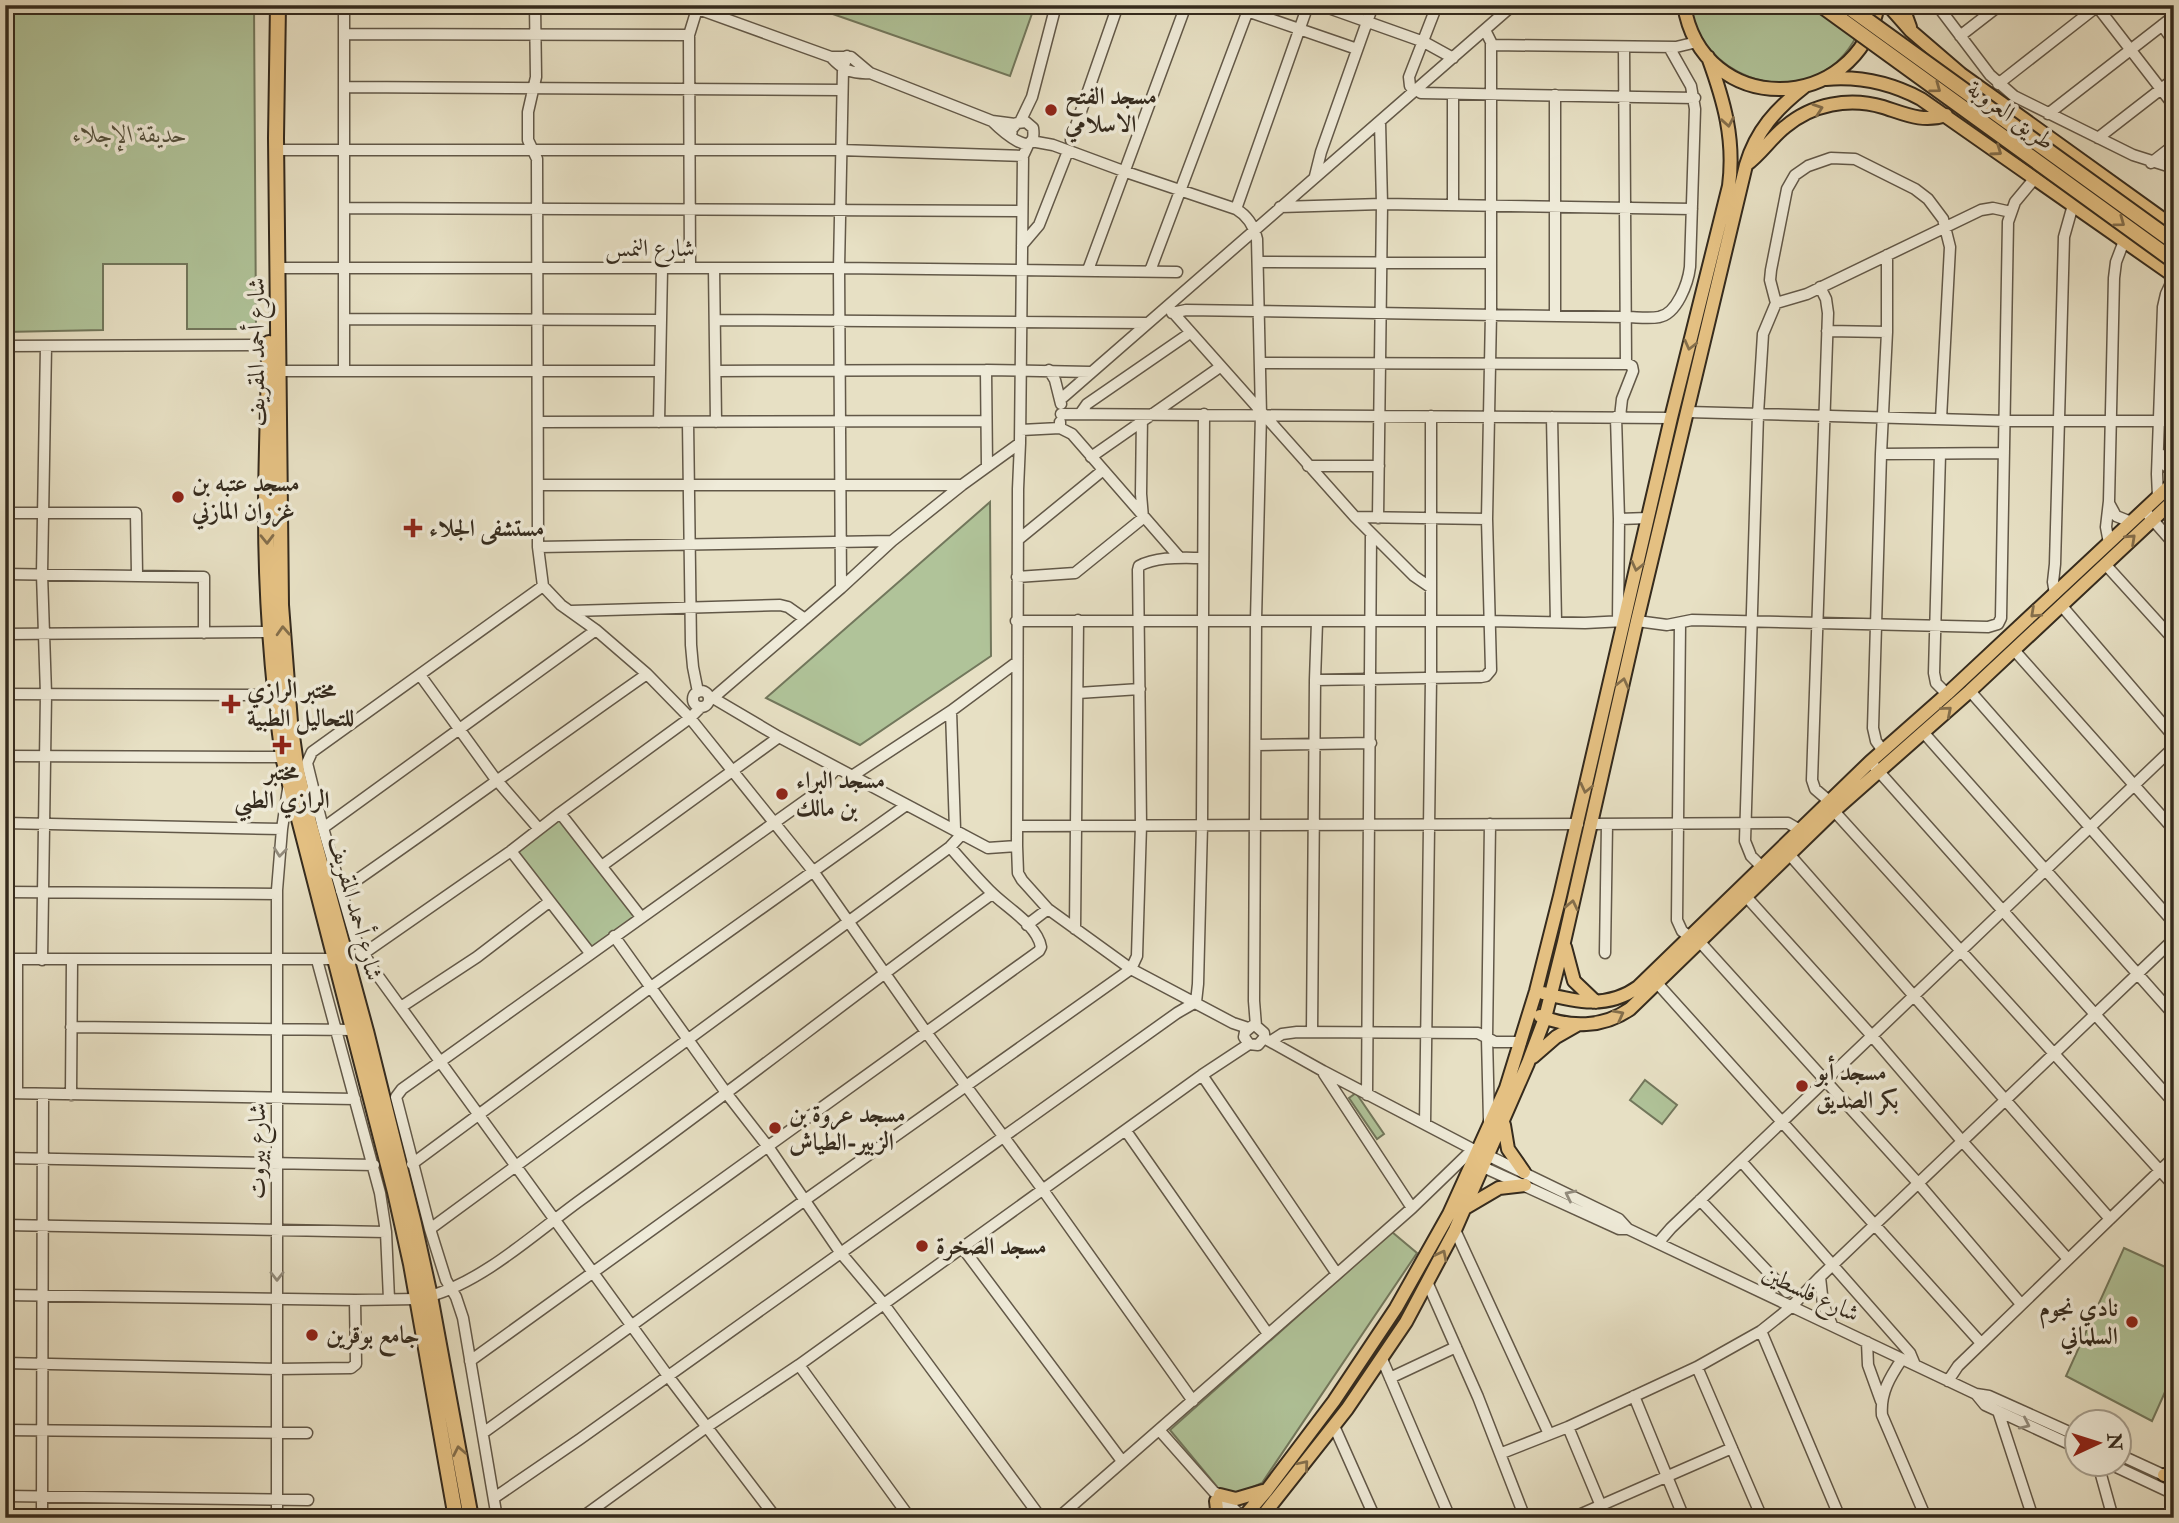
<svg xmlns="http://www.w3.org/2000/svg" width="2179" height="1523" viewBox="0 0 2179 1523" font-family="'IM FELL Double Pica',Amiri,serif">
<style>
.green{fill:#b0c399;stroke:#72775c;stroke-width:2}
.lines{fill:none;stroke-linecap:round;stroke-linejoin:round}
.minor-casing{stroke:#625848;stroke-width:13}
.major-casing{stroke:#352b1e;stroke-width:16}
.highway-casing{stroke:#352b1e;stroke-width:18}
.minor{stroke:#efebd9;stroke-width:10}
.major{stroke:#e4c082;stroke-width:12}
.highway{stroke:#e4c082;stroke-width:14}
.highway-bridge-casing{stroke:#352b1e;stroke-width:18;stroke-linecap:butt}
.highway-bridge{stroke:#e4c082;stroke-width:14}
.oneway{stroke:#846e4b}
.oneway2{stroke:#928b7c}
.poi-dot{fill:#8f2418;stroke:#efebd9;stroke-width:2.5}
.labels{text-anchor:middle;stroke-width:7;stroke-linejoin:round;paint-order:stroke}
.poi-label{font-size:24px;font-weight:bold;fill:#352b1e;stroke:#efebd9;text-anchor:start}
.street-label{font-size:24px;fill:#352b1e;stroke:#efebd9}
.park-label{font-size:24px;font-style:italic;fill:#54513d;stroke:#efebd9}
</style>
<rect width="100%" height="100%" fill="#e7e0c4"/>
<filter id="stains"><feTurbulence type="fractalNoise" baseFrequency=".00286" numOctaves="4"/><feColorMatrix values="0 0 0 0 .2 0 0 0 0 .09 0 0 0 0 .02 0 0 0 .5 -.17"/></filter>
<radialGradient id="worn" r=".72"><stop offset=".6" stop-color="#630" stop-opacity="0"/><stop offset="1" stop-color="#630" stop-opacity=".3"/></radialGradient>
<path class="green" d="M5,5h249l2,324h-69v-65h-84v66l-98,2z
M807,5h228l-25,71z
M1691,5h177v3c-7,19 -13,36 -28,51 -50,51 -142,15 -149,-54z
M990,502l1,154 -131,89 -94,-47z
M560,813l80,104 -50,36 -78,-102z
M1645,1080l32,25 -15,19 -32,-24z
M1356,1093l28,41 -7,5 -28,-41z
M1392,1232l25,21 -155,230 -25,11 -19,-6 -48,-58z
M2124,1248l50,23v101l-22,49 -86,-45z"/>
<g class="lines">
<defs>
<path id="minor" d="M535,5l1,72 -8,35v28l9,19 1,388 5,39 18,19 35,25 51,44 43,44 123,153 113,161 117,158 150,211
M687,5l144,52h20l19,16
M1320,5l104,37 29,16
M1437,5l-28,72 1,9 11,7 274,5
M1937,5l53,70 24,21 119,59 41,13
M2096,5l78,101
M1247,11l110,38
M2162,25l12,17
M345,34l344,1
M1960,36l40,-31
M1491,45l185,2 21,-5
M1624,47l2,317
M831,57c12,13 21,17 39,16l122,48 23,3
M1998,84l101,-79
M345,87l497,3
M1453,94v111
M2048,114l126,-98
M992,121c8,8 46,43 41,7l-7,-6 -9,1 -5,6 -1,7
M1020,122l12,-25 24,-92
M2098,138l76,-59
M1071,140l47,-135
M1031,141l22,4 73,27 110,37c12,7 18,17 21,30l4,175 -5,206 -2,381 2,25
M1029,143l-6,13 -3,287 -2,46 -1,357 1,27 4,7 26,29 83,60 102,54 15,5
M276,150h564l183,6
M2151,163l23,-18
M1315,176l6,-24 52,-147
M1280,207l102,-3 310,5
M344,208l678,3
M1236,209l72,-204
M1022,245l17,-20 29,-74
M1259,262l232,1
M279,268h560l338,4
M690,268l-1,-233 8,-26
M714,268l2,154
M1088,270l98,-265
M1150,271l100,-266
M1820,287l6,12 2,14 -16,467 3,9 14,12
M1776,303l31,-9 174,-84 12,-2 18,4
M1170,309l185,208 59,59 16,11
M1172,313l14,-3 440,7c10,0 23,2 33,0 18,-3 29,-34 31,-50l5,-158 -4,-23 -22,-39
M1555,315v-220
M344,319l317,1
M715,320l431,3
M1827,331l60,1
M5,346l264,-1
M1261,363l367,1 4,2 1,5 -11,28 -2,18
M986,370l1,97
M1049,370l6,10 6,24
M279,371h381
M344,371v-366
M716,371l270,-1 104,2
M1061,399l452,-394
M1688,412l317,9h169
M1061,414l610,4
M1080,414l7,-10 103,-71
M1552,417l4,205
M1616,417l3,102 -1,103
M538,422l447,-1
M659,422l3,-153
M688,422l3,223 2,22 5,25
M1060,428l12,6 108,124
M1021,430l39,-2v-6
M2159,452l6,13 9,7
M1881,454l123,-1
M1940,454l-6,219 2,10 11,11
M1091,457l129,-90
M1308,466h71
M539,485h423
M2158,497l-1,-23 6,-167 3,-13 8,-17
M2109,503l7,13 15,6
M2144,510l30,34
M5,513h131l1,61
M1355,517l132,2
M1378,518l4,-314 -2,-82
M1619,519l29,-1
M1019,539l83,-68
M2109,543l-3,-16 3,-26 5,-223 2,-16 8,-21
M538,547l354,-6
M2105,564l69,76
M5,574l199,3v56
M1017,577l58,-4 68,-55 -2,-24 1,-79
M543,586l-231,166 -5,11 16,65 32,110 18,31 295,407 108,142
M841,588l-2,-320 4,-199 4,-13
M2055,594l-2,-12 2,-18 9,-327 9,-32
M2061,605l113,132
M571,611l209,-6 8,2 17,12
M1016,621h472l97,2 39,-2
M1637,621l30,4 25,-5 296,7 10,-3 3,-6 7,-396 7,-20 20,-24
M1680,624l-3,296 5,11 8,6
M5,634l265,-2
M2014,650l160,180
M420,675l74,102 45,52
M1315,680l166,-3 5,-1 5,-6 -4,-151 4,-206v-271l-6,-12
M1970,691l204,232
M693 699a8 8 0 1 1 16 0a8 8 0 1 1-16 0Z
M1078,693l62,-4
M5,694l270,1
M709,698h4l128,-110 51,-47 70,-56 58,-42
M713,698l66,39 209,111 29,-2
M951,711l4,118
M1923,732l251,283
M1257,745l114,-2
M1883,751l-7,-10 -3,-13 8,-274 6,-122v-77
M5,756l278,1
M1874,766l300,337
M852,776l99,-65 66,-49
M1834,811l340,375
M560,813l81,104
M5,823l277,6
M1590,824l198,-1 12,7
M1018,826l560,-2
M323,828l273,-198
M511,851l79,102
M1789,854l321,365
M603,865l176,-128
M1762,867l-11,-11 -6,-15 13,-427 5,-80 13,-31 -6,-23 1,-10 16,-81 8,-14 13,-9 23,-8 24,1 60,30 13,10 15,20 7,28 -9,172
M341,891c103,-71 203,-145 306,-217
M5,892l272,2
M1742,892l130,144 90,105 106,118
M1027,925l21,-16
M1075,929l3,-309
M614,936l113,158 42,54 71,104 43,51 158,215
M1699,941l219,242 103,121
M1605,953l2,-129
M363,954l148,-103 49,-38 130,-95 11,-11
M5,959h330
M17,959v134
M42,960l4,-266 -4,-120 4,-228
M317,960l63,233 6,39 3,67
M1657,983l324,360
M401,1007l76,-50 72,-55
M71,1027l284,3
M1312,1032l3,-352 2,-58
M1264,1038l-6,7 -9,-1 -5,-7 1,-5 7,-6h4l8,7v5l59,33 155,81
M1271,1041l11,-7 15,-2 181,1 17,9h26
M1324,1074l88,134
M1202,1075l135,199
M5,1093l350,6
M71,1095l1,-135
M1367,1095l4,-561
M1489,1121l-2,-83 3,-214
M1425,1124l6,-445v-263
M1126,1131l142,203
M1489,1156l130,63 9,10
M5,1158l369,7
M1741,1161l169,192 5,12
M412,1164l239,-177 254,-181
M1483,1167l136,62h9l348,165 13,2 89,40
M1700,1200l87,92
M5,1225l381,7
M430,1229l520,-382 12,-13
M1455,1230l94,204
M1658,1243l13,-15 503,-481
M962,1247l160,214
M1820,1277l3,27 9,21
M1428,1284l50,113 47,121
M5,1295l350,5 62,-1
M430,1296c54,-15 106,-64 152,-97 139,-99 272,-205 410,-305
M1761,1331l79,187
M1867,1342l1,23 13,36
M1382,1359l68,159
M1902,1359c-12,18 -22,34 -20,56l44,103
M470,1361l569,-410 2,-4c-4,-23 -36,-40 -51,-56 -14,-14 -27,-29 -40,-44
M5,1363l273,6 73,-1 5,-4 -1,-64
M799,1365l111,153
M1697,1367l65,151
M1390,1378l66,-31
M1948,1381l10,-15 216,-209
M1976,1394l9,11 93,43
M1634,1396l50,122
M1998,1411l35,107
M1334,1426l41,92
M1568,1427l38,91
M5,1430l302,3
M1160,1431l54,61 6,3 23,23
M483,1433l322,-233 326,-231 6,-13 4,-131 -3,-255 1,-4c18,-10 44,-8 63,-8
M1502,1453l66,-26 129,-60 64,-36 30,-24 29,-30 354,-338
M2120,1455l50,23
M2098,1464l15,54
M2110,1464l64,30
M5,1496l303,4
M494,1498l86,-59 597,-426 19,-11 2,-18 4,-159 2,-411
M1216,1500l14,18
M42,1518l1,-424
M277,1518v-628l5,-61 6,-40
M497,1518l-34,-200 -7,-21 -10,-17 -16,-51 -34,-132 6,-8 411,-294 24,-27
M581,1518l127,-92 91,-61 403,-290 47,-31
M1058,1518l279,-244 75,-66 61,-59
M1572,1518l160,-70"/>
<path id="major" d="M1684,5c18,113 173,111 194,0
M1888,5l23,26 50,43 213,153
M1902,5l8,22
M1826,79c34,-3 65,4 95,20l253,177
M1746,165c15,-11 25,-27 39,-38 27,-23 64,-30 98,-20 22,7 40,16 63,8
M1565,947l9,34 22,21
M1543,993c33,9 65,16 95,-6l232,-225 77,-68 227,-212
M1540,1016c30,12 63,12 90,-7l204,-198 136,-120 204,-191
M1533,1057l23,-20 21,-12
M1504,1125l4,24 16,23
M1465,1208l34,-20 26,-3
M2164,1475h10
M1220,1495l16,4 27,-8
M1216,1501l2,17
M1243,1518l24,-28 67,-89 62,-93 53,-94 57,-126 30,-97 24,-95 111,-478 58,-232c6,-47 -5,-85 -21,-129
M1261,1518l86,-109 59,-87 49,-92 73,-167 17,-45 19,-76 73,-321 109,-456c10,-34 30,-56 58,-78"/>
<path id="highway" d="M278,5l-2,133 5,467 9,117 7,49 12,51 57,209 48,193 16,72 41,222
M269,343c0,56 -3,113 -3,170 0,82 6,163 17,244l112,435 16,72 45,254"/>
</defs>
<use href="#minor" class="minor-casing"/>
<use href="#major" class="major-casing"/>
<use href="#highway" class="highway-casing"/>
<use href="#minor" class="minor"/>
<use href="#major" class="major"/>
<use href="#highway" class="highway"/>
<defs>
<path id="highway-bridge" d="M1821,5l353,256
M1846,5l328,237"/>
</defs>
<use href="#highway-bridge" class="highway-bridge-casing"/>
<use href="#highway-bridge" class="highway-bridge"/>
</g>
<defs><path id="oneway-chevron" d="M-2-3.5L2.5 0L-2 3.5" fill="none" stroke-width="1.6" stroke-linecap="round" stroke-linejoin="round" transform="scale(1.75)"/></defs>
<g class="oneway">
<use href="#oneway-chevron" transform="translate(1936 88) rotate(36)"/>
<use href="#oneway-chevron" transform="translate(1818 109) rotate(-19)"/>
<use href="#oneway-chevron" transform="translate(1728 122) rotate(80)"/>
<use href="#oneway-chevron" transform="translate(1997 151) rotate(35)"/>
<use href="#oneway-chevron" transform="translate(2120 222) rotate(36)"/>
<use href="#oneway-chevron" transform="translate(1690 345) rotate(104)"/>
<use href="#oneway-chevron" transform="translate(267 539) rotate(89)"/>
<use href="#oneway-chevron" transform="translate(2131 539) rotate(-43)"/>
<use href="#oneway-chevron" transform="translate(1637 566) rotate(103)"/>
<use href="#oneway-chevron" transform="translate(2035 613) rotate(137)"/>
<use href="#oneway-chevron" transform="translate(283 631) rotate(-93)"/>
<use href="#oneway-chevron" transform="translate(1623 683) rotate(-77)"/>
<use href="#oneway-chevron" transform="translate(1947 711) rotate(-41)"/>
<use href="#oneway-chevron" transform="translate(1586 788) rotate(103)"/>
<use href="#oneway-chevron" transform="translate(1572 905) rotate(-78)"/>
<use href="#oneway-chevron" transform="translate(1619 1015) rotate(-28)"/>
<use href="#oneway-chevron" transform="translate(1442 1255) rotate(-63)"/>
<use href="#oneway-chevron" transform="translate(459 1451) rotate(-101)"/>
<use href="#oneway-chevron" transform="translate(1304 1465) rotate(-50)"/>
</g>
<g class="oneway2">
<use href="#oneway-chevron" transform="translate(280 852) rotate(96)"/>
<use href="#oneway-chevron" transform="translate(1570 1195) rotate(-154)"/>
<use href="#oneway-chevron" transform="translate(277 1276) rotate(90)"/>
<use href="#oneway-chevron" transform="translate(2025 1424) rotate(25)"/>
</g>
<g class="poi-dot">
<circle cx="1051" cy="110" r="7"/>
<circle cx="178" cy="497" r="7"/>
<path d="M409.5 517.5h7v7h7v7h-7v7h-7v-7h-7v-7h7z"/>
<path d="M227.5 693.5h7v7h7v7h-7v7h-7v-7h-7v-7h7z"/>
<path d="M278.5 734.5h7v7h7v7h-7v7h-7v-7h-7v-7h7z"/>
<circle cx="782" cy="794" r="7"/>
<circle cx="1802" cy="1086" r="7"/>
<circle cx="775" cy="1128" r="7"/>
<circle cx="922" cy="1246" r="7"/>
<circle cx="2132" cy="1322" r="7"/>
<circle cx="312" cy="1335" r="7"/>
</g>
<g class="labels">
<g class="poi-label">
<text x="1065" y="104">مسجد الفتح<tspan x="1065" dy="28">الاسلامي</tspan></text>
<text x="192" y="491">مسجد عتبه بن<tspan x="192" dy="28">غزوان المازني</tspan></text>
<text x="429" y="536">مستشفى الجلاء</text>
<text x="247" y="698">مختبر الرازي<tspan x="247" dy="28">للتحاليل الطبية</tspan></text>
<text x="282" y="780" text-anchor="middle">مختبر<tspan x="282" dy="28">الرازي الطبي</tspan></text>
<text x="796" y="788">مسجد البراء<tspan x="796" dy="28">بن مالك</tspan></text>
<text x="1816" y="1080">مسجد أبو<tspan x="1816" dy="28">بكر الصديق</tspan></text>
<text x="789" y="1122">مسجد عروة بن<tspan x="789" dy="28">الزبير-الطياش</tspan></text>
<text x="936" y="1254">مسجد الصخرة</text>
<text x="2118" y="1316" text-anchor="end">نادي نجوم<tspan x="2118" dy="28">السلماني</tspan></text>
<text x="326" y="1343">جامع بوقرين</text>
</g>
<g class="street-label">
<text transform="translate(2011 115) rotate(36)" y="8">طريق العروبة</text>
<text x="650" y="256">شارع النمس</text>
<text transform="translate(256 352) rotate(-90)" y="8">شارع أحمد المقريف</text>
<text transform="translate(356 908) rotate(75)" y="8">شارع أحمد المقريف</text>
<text transform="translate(257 1151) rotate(-90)" y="8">شارع بيروت</text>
<text transform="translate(1811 1293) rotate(25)" y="8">شارع فلسطين</text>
</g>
<g class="park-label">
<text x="130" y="142">حديقة الإجلاء</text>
</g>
</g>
<rect width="2179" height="1523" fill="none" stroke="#e7e0c4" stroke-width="28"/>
<rect x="7" y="7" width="2165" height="1509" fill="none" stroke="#352b1e" stroke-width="3.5"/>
<rect x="14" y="14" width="2151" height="1495" fill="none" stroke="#352b1e" stroke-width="2"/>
<g transform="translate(2098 1443) rotate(86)"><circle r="33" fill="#efebd9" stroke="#a59e8e" stroke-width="2"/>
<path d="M0-5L12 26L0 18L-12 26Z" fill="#8f2418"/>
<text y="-10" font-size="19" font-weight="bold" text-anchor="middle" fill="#352b1e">N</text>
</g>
<rect width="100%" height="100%" filter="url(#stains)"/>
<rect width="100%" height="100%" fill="url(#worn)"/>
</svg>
